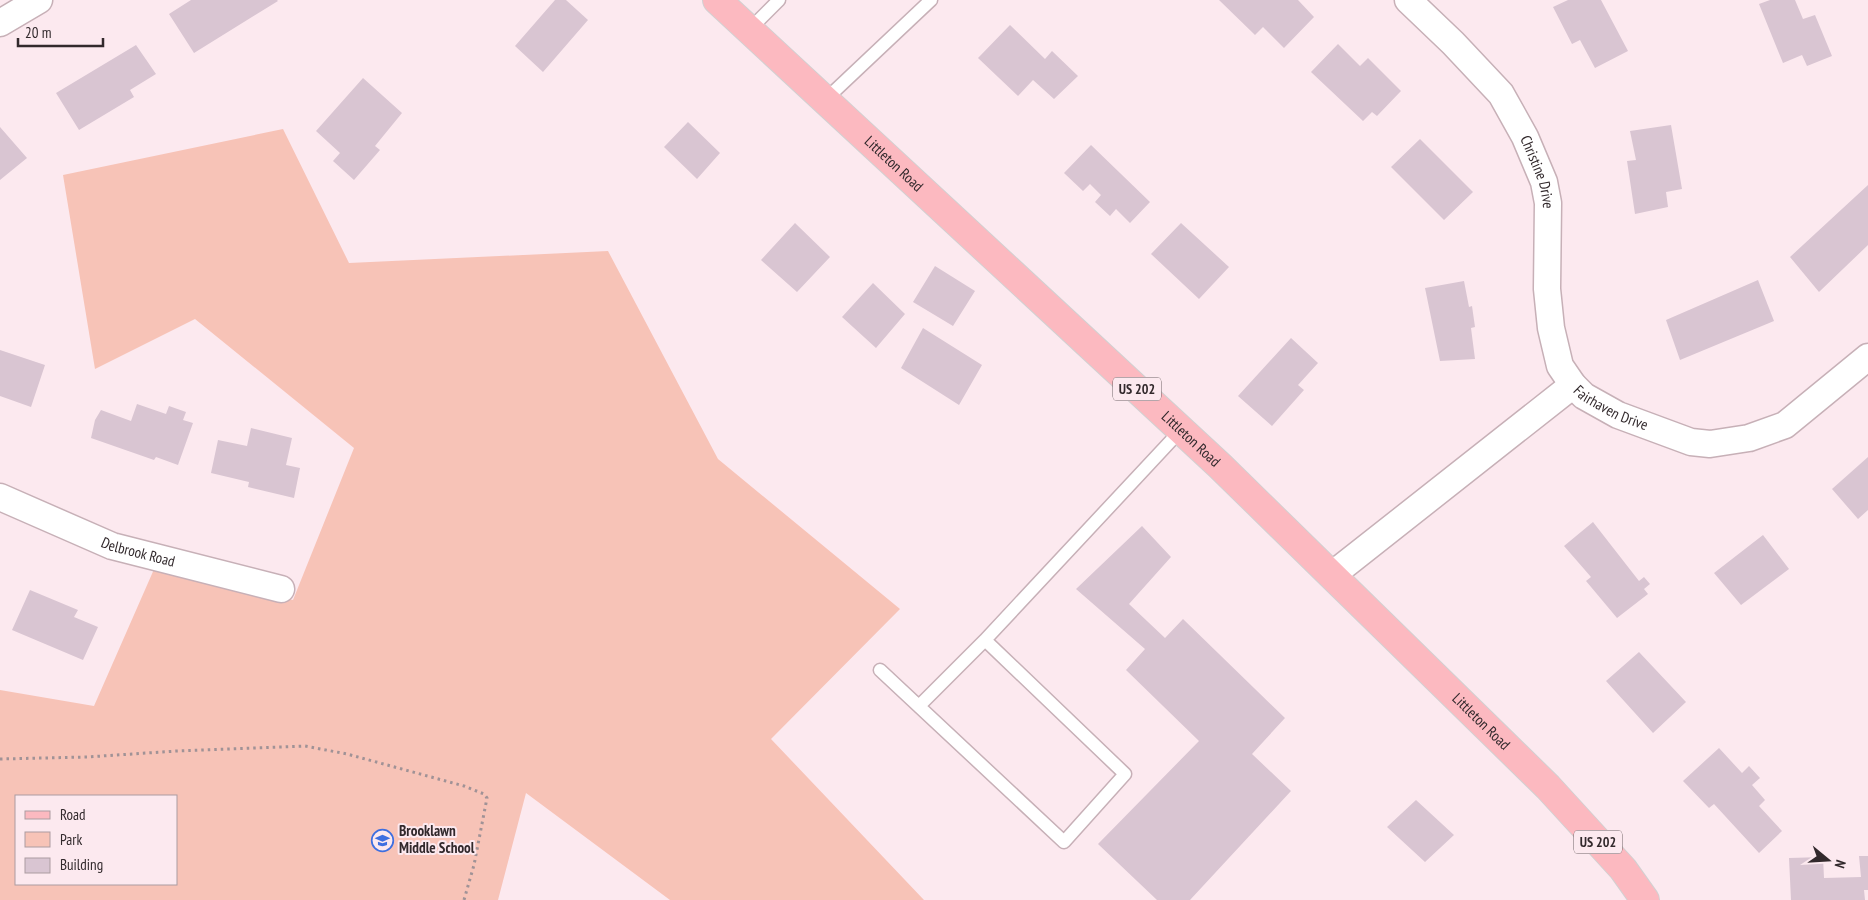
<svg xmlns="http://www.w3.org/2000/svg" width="1868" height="900" viewBox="0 0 1868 900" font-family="'PT Sans Narrow',sans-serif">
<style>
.green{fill:#f7c3b7;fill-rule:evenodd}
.building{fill:#d9c5d2}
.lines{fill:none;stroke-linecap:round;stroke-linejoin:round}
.service-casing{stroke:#c7b0b7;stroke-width:15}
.minor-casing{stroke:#c7b0b7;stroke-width:29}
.primary-casing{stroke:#d2d0d1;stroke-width:30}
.path{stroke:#a09296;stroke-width:3;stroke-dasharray:2.5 4;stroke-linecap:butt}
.service{stroke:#fff;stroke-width:12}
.minor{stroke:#fff;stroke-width:26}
.primary{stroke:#fcb9c0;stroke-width:28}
.labels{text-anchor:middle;stroke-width:4;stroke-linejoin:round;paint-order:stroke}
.shield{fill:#fce9ef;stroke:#6f6366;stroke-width:1}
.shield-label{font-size:14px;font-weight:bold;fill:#32292c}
.street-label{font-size:15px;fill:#32292c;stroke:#fce9ef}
.poi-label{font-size:15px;font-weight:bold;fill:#32292c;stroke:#fce9ef;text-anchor:start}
</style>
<rect width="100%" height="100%" fill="#fce9ef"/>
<path class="green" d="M283,129l66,134 259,-12 110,208 182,150 -129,130 153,161h-254l-144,-107 -28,107h-498v-210l94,16 61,-139 138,33 61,-152 -159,-129 -100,50 -32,-194zM16,796h160v88h-160z"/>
<path class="building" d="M191,0h86l1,1 -84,52 -25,-39z
M555,0h11l22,20 -45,52 -28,-26z
M1219,0h79l16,17 -30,31 -21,-21 -8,8z
M1568,0h33l27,51 -33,17 -15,-28 -8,4 -19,-37z
M1770,0h25l8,19 12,-4 17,41 -25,10 -5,-11 -19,8 -24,-59z
M1010,25l35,34 7,-8 26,25 -24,23 -21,-19 -15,16 -40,-38z
M1338,44l22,22 8,-8 33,33 -24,25 -5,-4 -9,9 -52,-49z
M136,45l20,29 -26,16 4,7 -55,33 -23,-37z
M363,78l39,35 -27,33 5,4 -26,30 -21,-19 7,-8 -24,-22z
M688,122l32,31 -23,26 -33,-32z
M1671,125l11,64 -16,3 2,15 -33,7 -8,-53 9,-1 -6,-29z
M0,127l27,31 -27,22z
M1420,139l53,53 -29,28 -53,-53z
M1091,145l59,57 -20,21 -14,-14 -6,7 -15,-14 6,-7 -11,-11 -7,7 -19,-18z
M1868,185v60l-49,47 -29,-35z
M795,223l35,34 -33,35 -36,-32z
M1181,223l48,44 -30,32 -48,-45z
M935,266l40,25 -22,35 -40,-24z
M1758,280l16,41 -94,39 -14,-40z
M1464,281l5,26 3,-1 3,21 -4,1 4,31 -35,2 -15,-73z
M873,283l32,31 -29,34 -34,-31z
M923,328l59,37 -23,40 -58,-37z
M1291,338l27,25 -20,22 6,5 -32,36 -34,-30z
M0,350l45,15 -14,42 -31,-11z
M137,404l29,10 3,-8 17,6 -3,8 10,3 -15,42 -22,-8 -2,3 -63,-22 4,-18 6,-10 30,11z
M251,428l41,10 -6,27 14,3 -6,30 -46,-11 1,-5 -38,-9 7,-33 29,6z
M1868,457v53l-10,9 -26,-30z
M1593,522l46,59 5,-4 6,7 -6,5 4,5 -31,24 -31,-37 5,-4 -27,-31z
M1142,526l29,31 -42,47 36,34 18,-19 102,99 -33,36 39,37 -101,109h-33l-59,-56 101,-103 -73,-71 19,-21 -69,-60z
M1763,535l26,34 -48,36 -27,-32z
M30,590l48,20 -4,7 24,10 -15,33 -71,-30z
M1639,652l47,50 -33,31 -47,-52z
M1719,748l23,25 7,-7 11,12 -8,7 13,15 -6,6 23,25 -23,22 -45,-49 -5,4 -26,-27z
M1416,800l38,35 -29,27 -38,-35z
M1859,856h9v34h-4l1,10h-74l-2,-42 34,-1 1,21 37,-1z"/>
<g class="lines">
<defs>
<path id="service" d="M749,30l30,-30
M825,100l106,-100
M880,670l184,172 61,-68 -140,-134 196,-210
M919,706l66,-66"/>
<g id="minor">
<path id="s1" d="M1408,0l45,43 48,51 24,43 19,45 4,21 -1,86 4,39 9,38 13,19 11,11 34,19 73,27 19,2 39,-6 36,-13 83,-68"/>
<path d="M0,23l39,-23"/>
<path id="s2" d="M0,497l112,49 169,43"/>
<path d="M1332,575l241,-190"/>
</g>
<g id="primary">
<path id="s3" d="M717,0l503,466 328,321 75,82 22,31"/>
</g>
</defs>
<use href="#service" class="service-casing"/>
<use href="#minor" class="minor-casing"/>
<use href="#primary" class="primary-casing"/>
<path class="path" d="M0,759l87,-2 90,-6 128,-5 42,8 117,32 20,8 3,4 -13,67 -10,35"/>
<use href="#service" class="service"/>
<use href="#minor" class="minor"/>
<use href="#primary" class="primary"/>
</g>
<defs>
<symbol id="school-ring" viewBox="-11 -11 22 22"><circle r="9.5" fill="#fce9ef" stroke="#3e6fe0" stroke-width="1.5"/><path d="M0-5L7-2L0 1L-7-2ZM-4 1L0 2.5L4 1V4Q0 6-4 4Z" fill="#3e6fe0"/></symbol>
</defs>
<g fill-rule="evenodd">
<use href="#school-ring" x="370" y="828" width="25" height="25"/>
</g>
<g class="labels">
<g class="shield">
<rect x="1113" y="377.5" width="48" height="23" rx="4"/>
<rect x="1574" y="830.5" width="48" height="23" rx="4"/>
</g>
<g class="shield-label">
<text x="1137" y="394">US 202</text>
<text x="1598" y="847">US 202</text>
</g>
<g class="street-label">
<text dy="5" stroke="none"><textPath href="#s3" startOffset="241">Littleton Road</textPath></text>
<text dy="5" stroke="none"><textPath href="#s1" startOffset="219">Christine Drive</textPath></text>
<text dy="5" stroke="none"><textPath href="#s1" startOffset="484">Fairhaven Drive</textPath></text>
<text dy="5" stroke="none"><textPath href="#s3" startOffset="646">Littleton Road</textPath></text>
<text dy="5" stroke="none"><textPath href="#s2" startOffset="149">Delbrook Road</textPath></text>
<text dy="5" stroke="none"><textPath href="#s3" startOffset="1051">Littleton Road</textPath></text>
</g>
<g class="poi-label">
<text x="399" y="836">Brooklawn<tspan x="399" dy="17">Middle School</tspan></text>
</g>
</g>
<rect x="15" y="795" width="162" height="90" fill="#fce9ef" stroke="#ab9ca1"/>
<rect x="25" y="811" width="25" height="8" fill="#fcb9c0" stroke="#ab9ca1"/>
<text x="60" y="820" font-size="15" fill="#32292c">Road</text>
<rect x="25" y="832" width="25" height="15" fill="#f7c3b7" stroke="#ab9ca1"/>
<text x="60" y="845" font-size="15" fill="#32292c">Park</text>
<rect x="25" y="858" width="25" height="15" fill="#d9c5d2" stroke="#ab9ca1"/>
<text x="60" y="870" font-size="15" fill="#32292c">Building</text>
<g transform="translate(1828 860) rotate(108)" stroke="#fce9ef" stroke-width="4" paint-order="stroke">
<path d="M0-4L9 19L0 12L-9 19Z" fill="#32292c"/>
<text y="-8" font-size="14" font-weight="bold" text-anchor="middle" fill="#32292c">N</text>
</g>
<path d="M18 38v8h85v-8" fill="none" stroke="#32292c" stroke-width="2.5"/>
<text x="25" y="38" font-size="15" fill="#32292c" stroke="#fce9ef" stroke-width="4" paint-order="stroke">20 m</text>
</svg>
